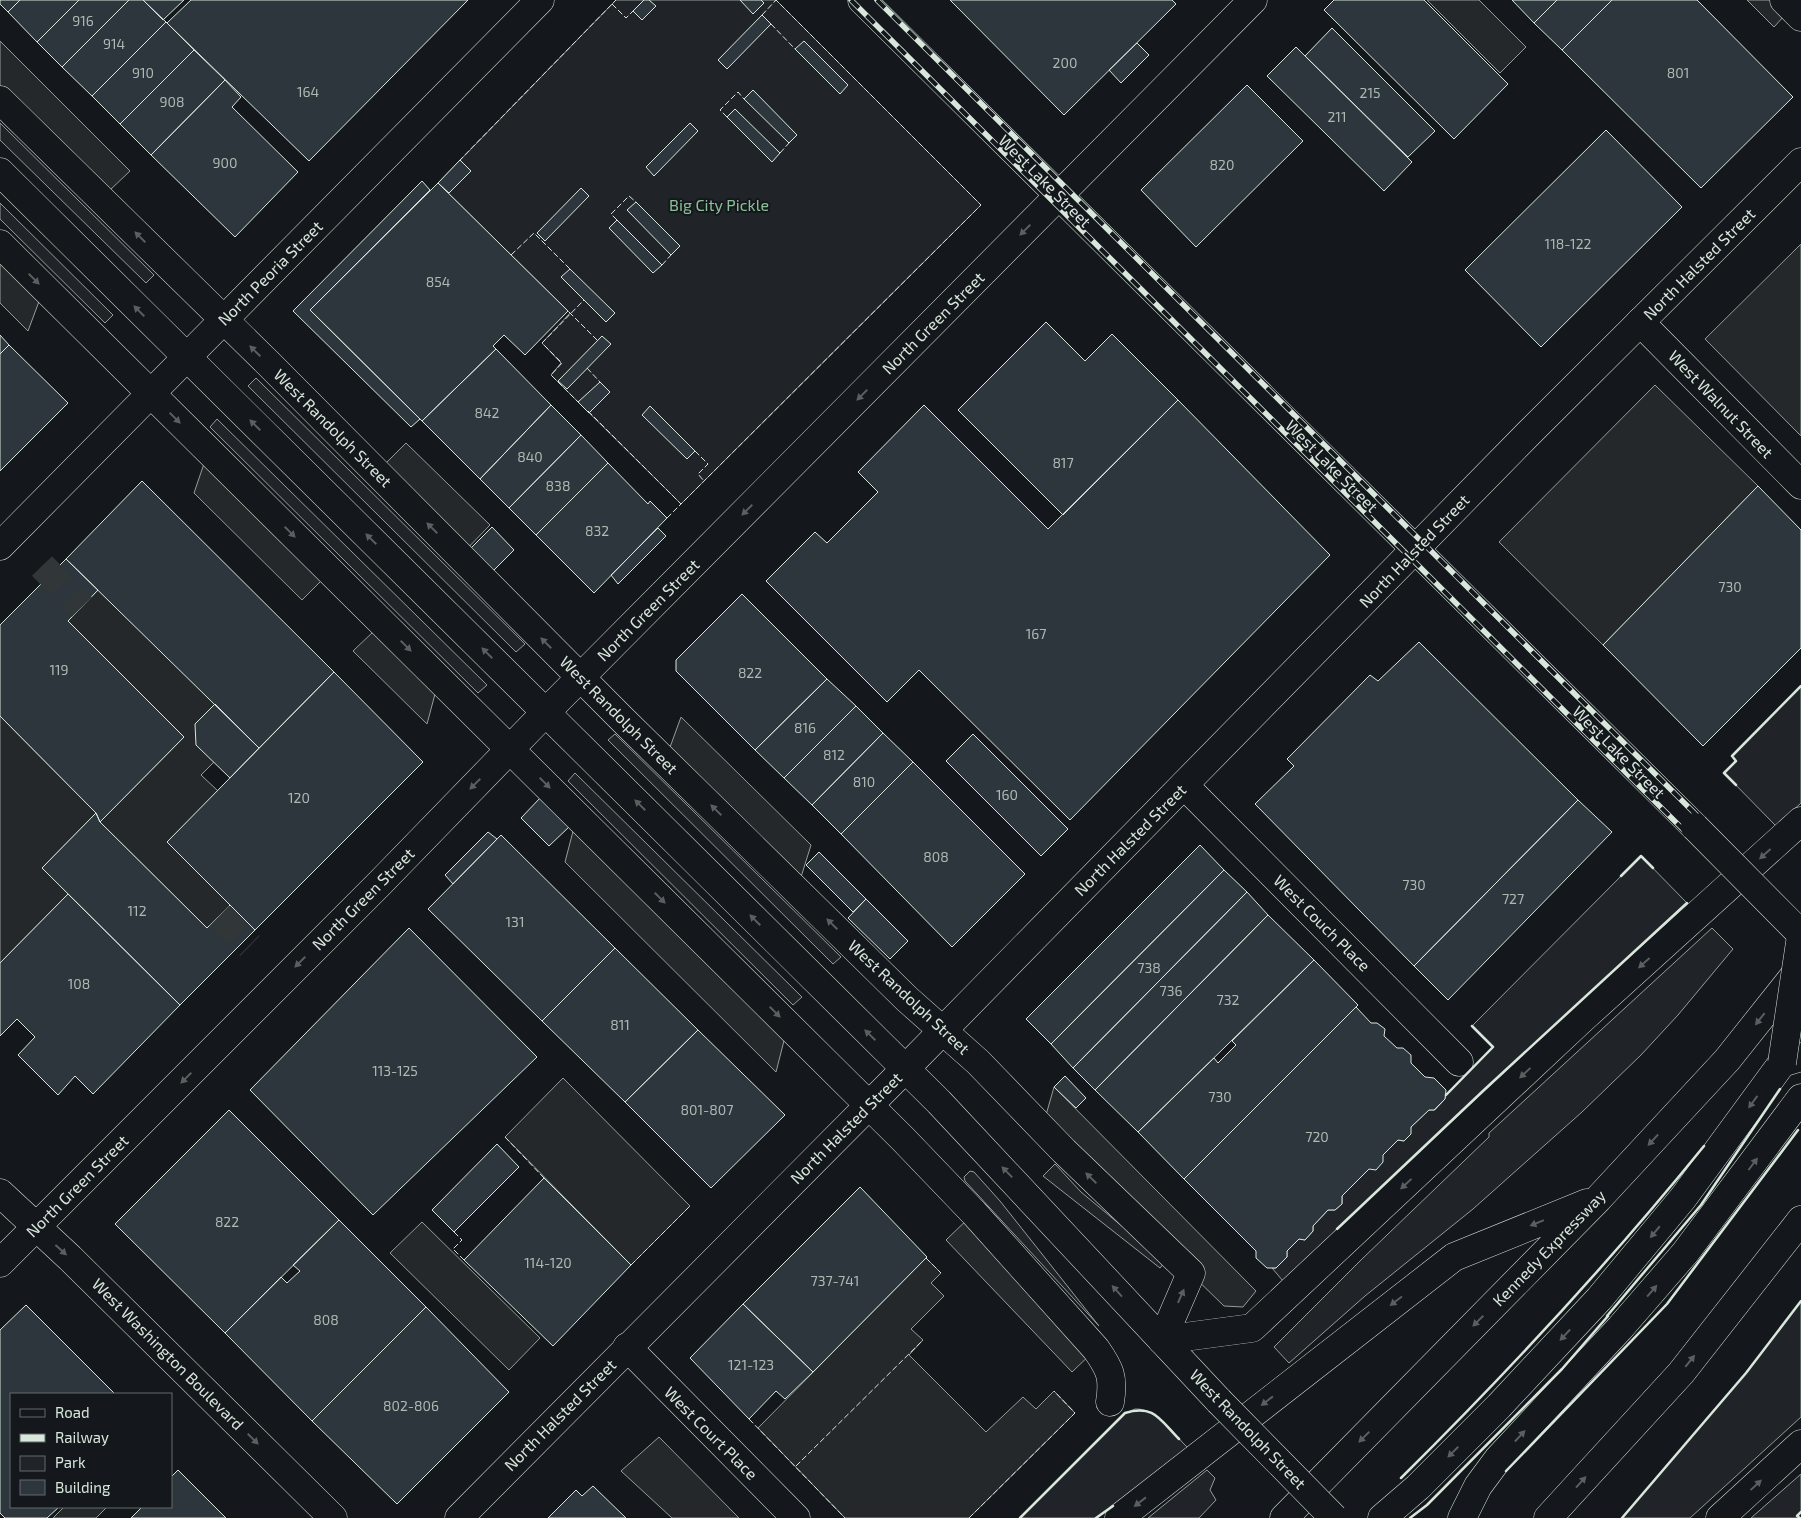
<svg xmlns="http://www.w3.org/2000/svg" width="1801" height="1518" viewBox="0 0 1801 1518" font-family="'Exo 2',sans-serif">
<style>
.green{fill:#202428;stroke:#939e99}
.parking{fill:#24282b;stroke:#939e99}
.building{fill:#2c363c;stroke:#d8e6dc}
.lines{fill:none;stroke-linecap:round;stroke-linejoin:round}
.minor-tunnel{stroke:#313739;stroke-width:28;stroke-dasharray:28 14;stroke-linecap:butt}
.minor-casing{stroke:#d8e6dc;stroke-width:29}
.major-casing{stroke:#d8e6dc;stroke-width:29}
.highway-casing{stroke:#d8e6dc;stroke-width:29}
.minor{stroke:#14181c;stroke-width:28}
.major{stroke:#14181c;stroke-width:28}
.highway{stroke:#14181c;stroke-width:28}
.rail-casing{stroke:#d8e6dc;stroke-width:5.5}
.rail{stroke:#14181c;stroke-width:4;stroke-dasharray:11;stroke-linecap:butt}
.major-bridge-casing{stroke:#d8e6dc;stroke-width:29;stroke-linecap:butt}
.highway-bridge-casing{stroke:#d8e6dc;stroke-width:29;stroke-linecap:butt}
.major-bridge{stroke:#14181c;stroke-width:28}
.highway-bridge{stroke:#14181c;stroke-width:28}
.fence{stroke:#d8e6dc;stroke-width:1;stroke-dasharray:6 2.5;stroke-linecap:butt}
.wall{stroke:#d8e6dc;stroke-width:2.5}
.oneway{fill:#59605f}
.labels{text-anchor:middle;stroke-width:4;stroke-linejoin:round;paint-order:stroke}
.number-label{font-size:14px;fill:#adbab4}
.street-label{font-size:16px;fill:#d8e6dc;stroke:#14181c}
.park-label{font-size:16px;fill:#8ac095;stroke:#14181c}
</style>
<rect width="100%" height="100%" fill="#14181c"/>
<path class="green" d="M616,0h160l205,205 -300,299 -130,-129 10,-12 -19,-20 28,-30 -132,-130z
M0,123l154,152 -8,8 -146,-143z
M0,203l113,112 -8,8 -105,-104z
M256,378l269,266 -9,8 -268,-266z
M217,419l270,266 -9,8 -268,-266z
M1801,686v117l-25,23 -52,-53 12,-12 -4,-5z
M615,734l226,223 -8,7 -225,-224z
M575,773l227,224 -9,8 -225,-224z
M1641,856l46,47 -203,187 -201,191 -11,-13h4l11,-11v-6l12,-12 6,1 8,-9v-5l15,-16h7l7,-6v-8l56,-56 6,1 7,-14 18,-17h6l10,-11 1,-4 47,-47 -21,-22z
M1712,928l21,21 -55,66 -37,40 -59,57 -109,97 -108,87 -76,67 -15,-16 88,-88 127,-122v-4z
M1055,1164l26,28 84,70 -5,6 -117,-92z
M970,1171l4,1 26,29 99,125 -134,-145 -1,-4z
M1801,1301v116l-111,101h-68l124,-145z
M1135,1409c23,-1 38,25 54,40l-93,69h-76l105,-105z
M1207,1470l8,8 -5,12 6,10 -17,18h-51z
M1801,1474v38l-4,4 3,2h-49z"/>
<path class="parking" d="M1427,0h52l47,47 -26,26z
M1747,0h23l15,15 -11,12z
M0,41l130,130 -21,20 -109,-91z
M0,244l44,44 -16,43 -28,-28z
M1801,244v192l-96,-97z
M1655,385l103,101 -155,159 -104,-103z
M406,443l84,82 -30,31 -83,-84z
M208,452l122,120 -28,28 -108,-107z
M98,590l117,114 -1,58 -13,13 17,16 -51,51 63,63 -23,23 -107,-106 84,-85 -116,-116z
M374,631l65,48 -12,45 -74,-73z
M0,716l96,97 -54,55 26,26 -68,69z
M681,717l130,128 -14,45 -132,-129z
M577,816l211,209 -12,47 -211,-210z
M563,1078l127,128 -59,59 -126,-128z
M1054,1087l202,204 -13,16 -19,-1 -182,-177z
M974,1213l122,136 -24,23 -126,-132z
M422,1222l118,116 -31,32 -119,-117z
M926,1258l15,15 -10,10 13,13 -33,33 12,11 -14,15 77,77 37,-35 13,12 18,-18 21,22 -106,105h-124l-87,-90z
M659,1437l80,81h-67l-51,-47z
M64,1507h43l-11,11h-43z"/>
<path class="building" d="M0,0h20l-12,12 -8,-8z
M20,0h59l-42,42 -29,-30z
M79,0h50l-67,67 -25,-25z
M129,0h14l23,22 -74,74 -30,-29z
M143,0h41l-21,20z
M191,0h277l-159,161 -142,-138z
M644,0h5l7,6 -14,14 -9,-9z
M740,0h21l3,3 -11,11z
M950,0h222l4,4 -112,111z
M1334,0h90l84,84 -54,55 -130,-129z
M1512,0h45l-23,23z
M1557,0h55l-50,50 -28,-27z
M1612,0h85l96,97 -92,91 -139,-138z
M762,15l9,9 -44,45 -9,-9z
M166,22l28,28 -74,74 -28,-28z
M1332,28l103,103 -27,26 -103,-101z
M804,41l44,44 -8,9 -45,-45z
M1137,43l12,12 -28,28 -12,-13z
M1296,47l116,115 -28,29 -117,-115z
M194,50l31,30 -74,75 -31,-31z
M225,80l16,17 -9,10 66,65 -63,65 -84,-82z
M1247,85l56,56 -107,106 -55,-57z
M753,90l44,45 -8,8 -45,-44z
M735,109l45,44 -8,9 -45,-45z
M690,123l8,8 -44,45 -8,-9z
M1606,130l76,77 -141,140 -76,-77z
M460,160l11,11 -22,22 -11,-10z
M422,181l8,9 -120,120 110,109 -9,8 -118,-116z
M438,183l130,128 -43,44 -21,-20 -11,11 3,3 -74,72 -112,-111z
M581,188l8,8 -44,45 -8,-8z
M636,202l44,44 -9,9 -44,-45z
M617,220l45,45 -9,8 -44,-45z
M570,269l45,44 -9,9 -45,-45z
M1046,322l39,39 27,-27 66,66 -115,115 -105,-105z
M0,335l9,10 -9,9z
M602,336l9,8 -44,45 -9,-8z
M9,345l59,58 -68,68v-117z
M496,349l55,56 -71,74 -58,-58z
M600,382l10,10 -21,21 -11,-11z
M1178,400l152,155 -260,265 -151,-150 -32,32 -121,-121 49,-49 12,11 51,-51 -20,-20 66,-67 124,124z
M551,405l30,30 -72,73 -29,-29z
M650,406l45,45 -8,8 -45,-44z
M581,435l27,28 -72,72 -27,-27z
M608,463l40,41 2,-3 17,17 -73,75 -58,-58z
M142,481l192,191 -75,76 -193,-189z
M1758,486l43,44v118l-98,98 -100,-101z
M492,527l22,23 -23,23 -23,-22z
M658,528l8,8 -48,48 -7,-9z
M66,559l32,31 -30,31 116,116 -84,85 -4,-9 -96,-97v-91z
M742,594l85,85 -72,71 -79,-79v-11z
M1419,642l159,158 -164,166 -159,-162 39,-38 -7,-7 83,-84 8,6z
M334,672l89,90 -168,168 -88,-88z
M827,679l29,27 -72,72 -29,-28z
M215,704l44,44 -29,30 -34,-33 -1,-21z
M856,706l27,27 -71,72 -28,-27z
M883,733l30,29 -72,72 -29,-29z
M973,734l95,95 -27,27 -95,-95z
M913,762l112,112 -73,73 -111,-113z
M541,797l29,29 -21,20 -28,-28z
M1578,800l34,32 -164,168 -34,-34z
M96,813l4,9 107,106 23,-23 25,25 -75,75 -138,-137z
M488,832l9,7 -44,45 -8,-9z
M501,835l114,113 -73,73 -114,-112z
M1200,845l24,25 -173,174 -25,-25z
M819,852l47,47 -13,13 -47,-47z
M1224,870l23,22 -174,176 -22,-24z
M1247,892l21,23 -173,175 -22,-22z
M68,894l112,111 -87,89 -18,-18 -17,19 -40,-40 17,-18 -18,-18 -17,17v-73z
M866,899l42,42 -18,18 -42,-41z
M1268,915l46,45 -176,172 -43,-42z
M409,928l128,129 -164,158 -123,-125z
M615,948l83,82 -73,72 -83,-81z
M1314,960l44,45 -174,174 -46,-47 76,-74 4,5 18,-18 -4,-4z
M1356,1007l15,16h6l8,6 -1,7 13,12h6l8,7v8l14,14 9,1 12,12 -1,9 -11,11h-5l-18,17v7l-7,7 -6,-1 -15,15v7l-7,8 -7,-1 -27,27v8l-7,6h-7l-15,16v5l-8,9 -6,-1 -12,12v6l-11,11h-9l-11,-10v-7l-72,-72z
M698,1030l87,85 -74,73 -86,-86z
M1065,1076l21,22 -10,10 -22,-21z
M229,1110l110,110 -114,113 -110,-109z
M497,1144l22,23 -65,65 -22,-22z
M544,1178l87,87 -78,81 -89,-86z
M860,1187l67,70 -114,115 -70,-68z
M339,1220l87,87 -114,114 -87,-88 56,-56 6,6 13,-12 -7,-6z
M743,1304l70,68 -28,27 -9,-8 -27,28 -59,-61z
M26,1305l89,89h-104v113h48l-12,11h-42l-5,-5v-183z
M426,1307l83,85 -112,112 -85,-83z
M178,1470l48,48h-95l11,-11h29v-30z
M593,1486l33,32h-78l28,-28 6,6z"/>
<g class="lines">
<path class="minor-tunnel" d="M42,566l40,41
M219,916l31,30"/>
<defs>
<path id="minor" d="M1784,0l17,17
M0,100l268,263 353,355 286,281 71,63 86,89 127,122 -29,67
M0,244l903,895 71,74 122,136c14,20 18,28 14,53
M1640,322l161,163
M0,546l540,-546
M1184,785l275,277
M0,1193l70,65 263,260
M0,1263l380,-380 166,-171 707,-712
M627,1347l169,171"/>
<path id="major" d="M862,0l833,827
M0,172l939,930 280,299
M459,1518l447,-450 623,-635 272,-271"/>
<path id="highway" d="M1162,1340l90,-12 330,-309 219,-198
M1119,1518l335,-261 133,-54
M1284,1518l314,-319 129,-139 74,-93
M1382,1518l36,-31 81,-81 100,-107 84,-101 99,-135 19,-6
M1462,1518l16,-32 20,-27 122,-131 65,-75 116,-155
M1548,1518l133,-145 120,-153
M1720,1518l81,-74"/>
</defs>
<use href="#minor" class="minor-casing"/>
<use href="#major" class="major-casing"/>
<use href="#highway" class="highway-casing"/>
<use href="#minor" class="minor"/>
<use href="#major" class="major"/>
<use href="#highway" class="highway"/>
<defs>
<path id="rail" d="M851,0l950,947
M877,0l924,919"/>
</defs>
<use href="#rail" class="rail-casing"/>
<use href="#rail" class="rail"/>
<defs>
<path id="major-bridge" d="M1695,827l106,107
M1219,1401l115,117"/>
<path id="highway-bridge" d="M1782,1063l19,-127"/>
</defs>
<use href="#major-bridge" class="major-bridge-casing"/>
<use href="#highway-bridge" class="highway-bridge-casing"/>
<use href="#major-bridge" class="major-bridge"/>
<use href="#highway-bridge" class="highway-bridge"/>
<path class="fence" d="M612,4l14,14 9,-9
M762,15l14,-15
M771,24l24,25
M727,117l-7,-7 18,-18 6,7
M780,153l9,-10
M459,161l157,-161
M617,220l-6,-6 18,-18 7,6
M511,255l23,-22 36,36
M662,265l9,-10
M569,312l29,29
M587,368l13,14
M580,404l-29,-29 11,-12 -20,-20 42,-43
M588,411l93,93 300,-299 -205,-205
M695,451l13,13 -10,10 6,7
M667,518l14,-14
M505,1137l39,41
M454,1232l8,8 -9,9 11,11
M926,1258l15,15
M631,1265l59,-59
M749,1419l96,99
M796,1466l127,-126
M969,1518l106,-105 -21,-22"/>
<path class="wall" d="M1736,785l-12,-12 12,-12 -4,-5 69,-70
M1621,876l20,-20 12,12
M1446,1095l47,-48 -21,-21
M1337,1229l147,-139 203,-187
M1607,1316l94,-111 79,-116
M1506,1471l161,-167 131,-174
M1401,1478c107,-106 208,-215 303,-332
M1020,1518l105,-105c29,-9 35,7 54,26
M1096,1518l17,-12
M1410,1518l17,-13 135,-136 46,-53
M1622,1518l124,-145 55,-72
M1800,1518l-3,-2 4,-4"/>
</g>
<defs><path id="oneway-solid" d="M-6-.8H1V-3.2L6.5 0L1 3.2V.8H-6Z" transform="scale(1.25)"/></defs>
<g class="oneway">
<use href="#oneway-solid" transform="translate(1025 230) rotate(135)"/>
<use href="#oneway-solid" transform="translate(140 237) rotate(-135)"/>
<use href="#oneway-solid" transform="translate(34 279) rotate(45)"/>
<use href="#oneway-solid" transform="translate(139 311) rotate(-135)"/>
<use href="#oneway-solid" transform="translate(255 351) rotate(-136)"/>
<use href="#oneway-solid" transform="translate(862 395) rotate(135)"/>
<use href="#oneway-solid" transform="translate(175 418) rotate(44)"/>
<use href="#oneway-solid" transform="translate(255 425) rotate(-135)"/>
<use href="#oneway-solid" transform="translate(747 510) rotate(135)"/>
<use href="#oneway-solid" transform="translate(432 528) rotate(-135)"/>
<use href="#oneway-solid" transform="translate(290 532) rotate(45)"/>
<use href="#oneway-solid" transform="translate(371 539) rotate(-135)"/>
<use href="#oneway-solid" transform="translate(546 643) rotate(-135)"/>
<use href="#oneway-solid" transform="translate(406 646) rotate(45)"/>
<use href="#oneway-solid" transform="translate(487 653) rotate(-135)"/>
<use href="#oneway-solid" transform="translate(545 783) rotate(45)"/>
<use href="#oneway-solid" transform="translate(475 784) rotate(135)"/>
<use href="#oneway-solid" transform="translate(640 805) rotate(-135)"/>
<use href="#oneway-solid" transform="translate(716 810) rotate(-136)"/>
<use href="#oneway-solid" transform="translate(1765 854) rotate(138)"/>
<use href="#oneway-solid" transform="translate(660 898) rotate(45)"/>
<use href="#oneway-solid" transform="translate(755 920) rotate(-135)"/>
<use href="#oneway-solid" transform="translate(832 924) rotate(-135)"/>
<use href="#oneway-solid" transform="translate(300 962) rotate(135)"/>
<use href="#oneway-solid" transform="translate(1644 963) rotate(138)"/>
<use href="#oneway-solid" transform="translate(775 1012) rotate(45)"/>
<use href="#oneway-solid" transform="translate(1760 1019) rotate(128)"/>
<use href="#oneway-solid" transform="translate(870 1035) rotate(-136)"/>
<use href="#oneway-solid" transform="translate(1525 1073) rotate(137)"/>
<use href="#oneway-solid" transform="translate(186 1078) rotate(135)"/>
<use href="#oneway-solid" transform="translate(1753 1102) rotate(126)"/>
<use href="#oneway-solid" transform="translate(1653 1140) rotate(133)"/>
<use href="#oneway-solid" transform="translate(1753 1164) rotate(-53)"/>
<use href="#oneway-solid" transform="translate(1007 1172) rotate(-134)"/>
<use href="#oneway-solid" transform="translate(1091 1178) rotate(-136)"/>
<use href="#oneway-solid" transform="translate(1406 1184) rotate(137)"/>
<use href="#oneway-solid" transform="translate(1537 1223) rotate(158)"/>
<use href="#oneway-solid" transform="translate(1655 1232) rotate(130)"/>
<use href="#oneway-solid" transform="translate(61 1250) rotate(42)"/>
<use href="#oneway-solid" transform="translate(1117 1291) rotate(-132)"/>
<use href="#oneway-solid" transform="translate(1652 1291) rotate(-49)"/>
<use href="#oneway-solid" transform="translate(1181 1296) rotate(-66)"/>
<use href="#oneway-solid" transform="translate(1396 1301) rotate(143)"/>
<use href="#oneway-solid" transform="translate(1478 1321) rotate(135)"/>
<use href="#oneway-solid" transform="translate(1565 1335) rotate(133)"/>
<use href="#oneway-solid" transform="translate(1690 1361) rotate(-51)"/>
<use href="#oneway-solid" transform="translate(1267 1401) rotate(142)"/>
<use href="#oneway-solid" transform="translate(1520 1436) rotate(-47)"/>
<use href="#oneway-solid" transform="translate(1364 1437) rotate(135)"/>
<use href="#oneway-solid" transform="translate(253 1439) rotate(45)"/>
<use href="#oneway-solid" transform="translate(1453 1452) rotate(135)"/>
<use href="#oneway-solid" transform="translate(1581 1482) rotate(-48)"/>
<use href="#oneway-solid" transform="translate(1756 1485) rotate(-43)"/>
<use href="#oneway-solid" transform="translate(1140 1502) rotate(142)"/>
</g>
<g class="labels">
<g class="number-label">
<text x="83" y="26">916</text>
<text x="114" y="49">914</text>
<text x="1065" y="68">200</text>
<text x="143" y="78">910</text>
<text x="1678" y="78">801</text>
<text x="308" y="97">164</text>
<text x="1370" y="98">215</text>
<text x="172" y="107">908</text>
<text x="1337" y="122">211</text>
<text x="225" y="168">900</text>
<text x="1222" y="170">820</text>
<text x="1568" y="249">118-122</text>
<text x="438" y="287">854</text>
<text x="487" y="418">842</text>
<text x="530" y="462">840</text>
<text x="1063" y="468">817</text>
<text x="558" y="491">838</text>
<text x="597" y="536">832</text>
<text x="1730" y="592">730</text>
<text x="1036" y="639">167</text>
<text x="59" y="675">119</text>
<text x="750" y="678">822</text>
<text x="805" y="733">816</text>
<text x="834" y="760">812</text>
<text x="864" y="787">810</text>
<text x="1007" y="800">160</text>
<text x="299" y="803">120</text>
<text x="936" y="862">808</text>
<text x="1414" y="890">730</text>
<text x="1513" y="904">727</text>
<text x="137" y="916">112</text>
<text x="515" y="927">131</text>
<text x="1149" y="973">738</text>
<text x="79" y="989">108</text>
<text x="1171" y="996">736</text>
<text x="1228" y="1005">732</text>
<text x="620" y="1030">811</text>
<text x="395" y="1076">113-125</text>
<text x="1220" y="1102">730</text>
<text x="707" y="1115">801-807</text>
<text x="1317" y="1142">720</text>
<text x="227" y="1227">822</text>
<text x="548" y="1268">114-120</text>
<text x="835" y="1286">737-741</text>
<text x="326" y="1325">808</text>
<text x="751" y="1370">121-123</text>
<text x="411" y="1411">802-806</text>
</g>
<g class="street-label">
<text transform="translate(1045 181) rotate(45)" y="6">West Lake Street</text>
<text transform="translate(1699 264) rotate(-45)" y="6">North Halsted Street</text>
<text transform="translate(270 273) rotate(-45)" y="6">North Peoria Street</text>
<text transform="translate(933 323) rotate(-45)" y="6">North Green Street</text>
<text transform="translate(1721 404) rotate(46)" y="6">West Walnut Street</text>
<text transform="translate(333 428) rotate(45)" y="6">West Randolph Street</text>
<text transform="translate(1332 466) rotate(45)" y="6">West Lake Street</text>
<text transform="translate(1414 551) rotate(-46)" y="6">North Halsted Street</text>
<text transform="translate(648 610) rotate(-45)" y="6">North Green Street</text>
<text transform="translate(619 715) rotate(45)" y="6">West Randolph Street</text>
<text transform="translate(1619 752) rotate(45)" y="6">West Lake Street</text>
<text transform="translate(1130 840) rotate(-45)" y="6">North Halsted Street</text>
<text transform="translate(363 899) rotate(-45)" y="6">North Green Street</text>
<text transform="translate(1322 923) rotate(45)" y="6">West Couch Place</text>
<text transform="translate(909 997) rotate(43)" y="6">West Randolph Street</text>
<text transform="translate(846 1128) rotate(-45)" y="6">North Halsted Street</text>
<text transform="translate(77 1186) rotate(-45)" y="6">North Green Street</text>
<text transform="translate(1549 1248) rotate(-46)" y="6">Kennedy Expressway</text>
<text transform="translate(168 1354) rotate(45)" y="6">West Washington Boulevard</text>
<text transform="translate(560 1415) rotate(-45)" y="6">North Halsted Street</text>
<text transform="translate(1248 1429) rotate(46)" y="6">West Randolph Street</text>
<text transform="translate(711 1433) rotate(45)" y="6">West Court Place</text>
</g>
<g class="park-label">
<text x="719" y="211">Big City Pickle</text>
</g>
</g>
<rect x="10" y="1393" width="162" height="115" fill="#14181c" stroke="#626a69"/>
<rect x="20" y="1409" width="25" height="8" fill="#14181c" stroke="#626a69"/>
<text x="55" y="1418" font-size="15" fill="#d8e6dc">Road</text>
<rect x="20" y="1434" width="25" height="8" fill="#d8e6dc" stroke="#626a69"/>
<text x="55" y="1443" font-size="15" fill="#d8e6dc">Railway</text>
<rect x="20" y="1456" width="25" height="15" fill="#202428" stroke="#626a69"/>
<text x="55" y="1468" font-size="15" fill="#d8e6dc">Park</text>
<rect x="20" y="1480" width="25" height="15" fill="#2c363c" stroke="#626a69"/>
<text x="55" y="1493" font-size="15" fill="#d8e6dc">Building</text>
</svg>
